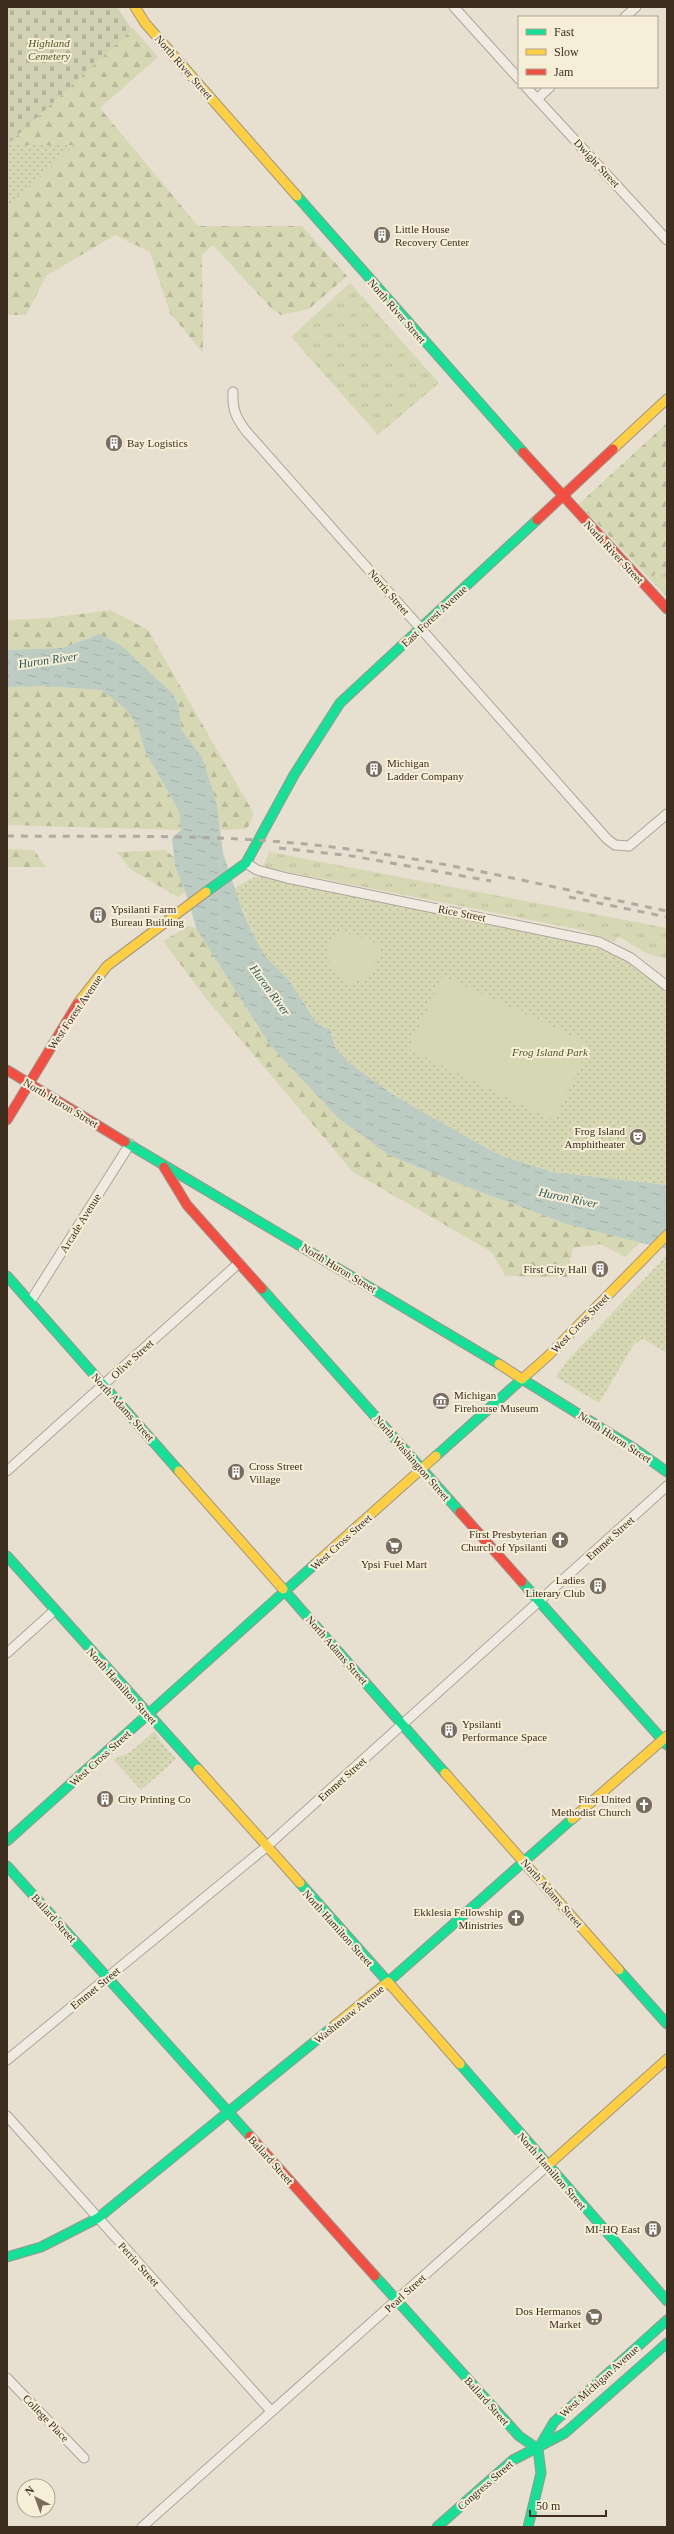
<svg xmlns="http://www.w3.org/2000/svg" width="674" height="2534" viewBox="0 0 674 2534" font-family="Georgia,serif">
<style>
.grass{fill:url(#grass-tufts)}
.forest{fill:url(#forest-firs)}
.cemetery{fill:url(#cemetery-stones)}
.park{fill:url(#park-dots)}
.garden{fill:#d6d7b3}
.water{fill:url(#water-ripples)}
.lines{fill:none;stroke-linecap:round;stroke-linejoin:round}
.street-casing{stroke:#ada599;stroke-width:11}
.fast-casing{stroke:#9c958a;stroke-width:11}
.slow-casing{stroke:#9c958a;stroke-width:11}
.jam-casing{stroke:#9c958a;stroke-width:11}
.street{stroke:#efebe3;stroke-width:9}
.fast{stroke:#16e098;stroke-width:9}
.slow{stroke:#ffcf43;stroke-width:9}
.jam{stroke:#f24e42;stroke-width:9}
.rail{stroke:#afaaa2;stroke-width:3;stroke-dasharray:7 7;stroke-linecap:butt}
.labels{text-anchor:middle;stroke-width:4;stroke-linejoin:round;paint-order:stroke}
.park-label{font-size:11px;font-style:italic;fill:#4d5a26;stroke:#f7eed8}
.street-label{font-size:11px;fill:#3d2e20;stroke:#f7eed8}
.poi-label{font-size:11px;fill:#3d2e20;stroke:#f7eed8;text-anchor:start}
.water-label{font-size:12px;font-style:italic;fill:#2f5d5a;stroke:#f7eed8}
</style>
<defs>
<pattern id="grass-tufts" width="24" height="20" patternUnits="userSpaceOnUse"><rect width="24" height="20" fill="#d6d7b3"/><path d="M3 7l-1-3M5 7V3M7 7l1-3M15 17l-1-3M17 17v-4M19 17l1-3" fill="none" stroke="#b9b99a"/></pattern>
<pattern id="forest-firs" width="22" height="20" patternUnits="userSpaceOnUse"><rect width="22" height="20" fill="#d6d7b3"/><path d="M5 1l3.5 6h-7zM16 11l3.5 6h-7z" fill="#b9b99a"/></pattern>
<pattern id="cemetery-stones" width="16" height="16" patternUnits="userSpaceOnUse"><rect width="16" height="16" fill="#d1d1b3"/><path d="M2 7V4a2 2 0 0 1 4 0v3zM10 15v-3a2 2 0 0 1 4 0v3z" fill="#b4b49a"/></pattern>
<pattern id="park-dots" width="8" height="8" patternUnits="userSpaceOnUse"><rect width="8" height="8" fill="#d6d7b3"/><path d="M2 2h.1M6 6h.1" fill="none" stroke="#b9b99a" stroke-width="1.8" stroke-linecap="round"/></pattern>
<pattern id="water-ripples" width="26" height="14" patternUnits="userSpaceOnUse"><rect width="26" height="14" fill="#bcccc2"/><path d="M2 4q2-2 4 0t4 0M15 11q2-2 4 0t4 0" fill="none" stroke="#a2b0a6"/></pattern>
</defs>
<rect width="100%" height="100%" fill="#e7e0d1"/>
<path class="grass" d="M350,283l89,100 -61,52 -87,-98z
M667,568v29l-18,-19z
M269,852l398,76v31l-19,-5 -30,-18 -3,6 -33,-12 -319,-63z"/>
<path class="forest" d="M133,28l25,29 -58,51 98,118h104l45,50 -38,33 -28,6 -9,-6 -59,-64 -11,10 1,98 -33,-40 -20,-61 -35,-17 -69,41 -20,39h-19v-187l12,6z
M667,423v145l-18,10 -70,-74z
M111,610l37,20 106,184 -7,15 -26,1 -4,-25 -15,-48 -21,-28 -2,-22 -6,-13 -51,-48 -23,-12 -36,14 -56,2v-30l43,-2z
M46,686l55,4 25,19 12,18 7,24 34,60 2,19 -174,-5v-138z
M7,849l27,1 12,17h-39z
M165,850l9,7 1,9 10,26 -7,5 -48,-28 -13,-17z
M188,926l8,2 74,117 67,72 52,38 73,30 105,39 75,17 -17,16 -25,-13 -27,4 -6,29 -62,-1 -13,-24 -139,-80 -145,-171 -45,-60z"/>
<path class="cemetery" d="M7,7h110l15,23 -125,115z"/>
<path class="park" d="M7,145h68l-68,61z
M259,876l331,69c28,11 56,26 77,49v191l-115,-13 -53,-17 -104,-59 -47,-34 -12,-13 -4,-16 -6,-6 -8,-2 -30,-46 -22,-22 -12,-20 -20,-48 16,-10z
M667,1255v98l-24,-14 -9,5 -35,59 -43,-26 10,-15z
M155,1731l5,10 16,18 -35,31 -28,-31 16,-6z"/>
<path class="garden" d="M341,931l41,14 -11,30 -22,9 -19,-21 -1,-21z
M443,976l147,68 -36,76 -146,-71z"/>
<path class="water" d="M99,634l23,12 51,48 6,13 2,22 21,28 15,48 6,48 19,57 12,27 12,20 22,22 30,46 12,4 6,20 12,13 47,34 104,59 53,17 115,13v64l-100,-25 -105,-39 -73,-30 -52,-38 -67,-72 -74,-117 -7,-26 -14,-36 -3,-28 9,-8 -2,-19 -34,-60 -7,-24 -12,-18 -25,-19 -55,-4 -39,1v-37l56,-2z"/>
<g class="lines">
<defs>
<path id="street" d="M454,7l65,72
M625,17l11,-10
M526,87l141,153
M537,99l13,-12
M233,392c-1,17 3,26 13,39l361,408 8,6 14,1 38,-32
M246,863l11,7 30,8 312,64 32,16 36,28
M30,1302l100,-158
M7,1471l232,-208
M7,1653l48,-43
M7,2060l258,-212 402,-362
M7,2116l264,295
M7,2378l77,80
M142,2527l405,-361"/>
<path id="fast" d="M297,196l226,256
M206,892l40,-29 48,-88 46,-72 197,-183
M125,1142l374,222
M7,1276l172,195
M262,1289l198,223
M436,1456l86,-77 113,70 32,23
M7,1556l191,213
M522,1582l145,163
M283,1589l162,184
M7,1841l308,-277
M7,1866l243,270
M300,1883l88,99 184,-163
M619,1970l48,54
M460,2064l207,237
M7,2257l34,-10 57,-29 237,-193
M375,2276l144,160 19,13
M437,2527l76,-67 52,-27 102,-90
M528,2527l13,-54 -3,-24 16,-27 113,-102"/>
<path id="slow" d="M135,7l10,16 152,173
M613,449l54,-50
M78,1003l29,-37 99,-74
M499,1364l23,15 26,-23 119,-121
M179,1471l104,118
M315,1564l121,-108
M198,1769l102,114
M445,1773l174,197
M572,1819l95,-83
M335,2025l53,-43 72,82
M547,2166l120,-107"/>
<path id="jam" d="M523,452l144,157
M537,520l76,-71
M7,1070l118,72
M7,1120l71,-117
M164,1167l23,38 75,84
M460,1512l62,70
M250,2136l125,140"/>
</defs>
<use href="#street" class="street-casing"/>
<use href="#fast" class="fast-casing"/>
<use href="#slow" class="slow-casing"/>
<use href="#jam" class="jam-casing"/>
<use href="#street" class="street"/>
<use href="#fast" class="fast"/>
<use href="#slow" class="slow"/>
<use href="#jam" class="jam"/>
<path class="rail" d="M7,836c91,1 184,-2 275,6 129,10 258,43 385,69
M279,848l73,8 139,25
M569,897l98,20"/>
</g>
<defs>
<symbol id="building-disc" viewBox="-11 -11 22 22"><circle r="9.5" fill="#786c5e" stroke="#f7eed8"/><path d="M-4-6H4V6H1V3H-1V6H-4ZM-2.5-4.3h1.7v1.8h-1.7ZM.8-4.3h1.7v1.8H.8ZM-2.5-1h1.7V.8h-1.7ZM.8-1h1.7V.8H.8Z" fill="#fff"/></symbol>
<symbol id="theatre-disc" viewBox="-11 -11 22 22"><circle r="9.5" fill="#786c5e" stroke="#f7eed8"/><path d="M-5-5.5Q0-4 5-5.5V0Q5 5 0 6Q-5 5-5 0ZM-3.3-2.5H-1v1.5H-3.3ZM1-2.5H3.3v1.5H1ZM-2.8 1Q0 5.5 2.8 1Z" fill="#fff"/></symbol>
<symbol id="museum-disc" viewBox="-11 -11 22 22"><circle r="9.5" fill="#786c5e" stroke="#f7eed8"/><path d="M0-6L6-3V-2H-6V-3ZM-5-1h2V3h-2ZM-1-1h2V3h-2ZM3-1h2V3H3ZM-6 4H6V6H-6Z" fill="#fff"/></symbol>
<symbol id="church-disc" viewBox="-11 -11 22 22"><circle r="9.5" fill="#786c5e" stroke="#f7eed8"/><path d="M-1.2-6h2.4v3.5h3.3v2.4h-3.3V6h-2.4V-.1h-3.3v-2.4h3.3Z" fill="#fff"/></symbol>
<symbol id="supermarket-disc" viewBox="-11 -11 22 22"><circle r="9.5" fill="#786c5e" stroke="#f7eed8"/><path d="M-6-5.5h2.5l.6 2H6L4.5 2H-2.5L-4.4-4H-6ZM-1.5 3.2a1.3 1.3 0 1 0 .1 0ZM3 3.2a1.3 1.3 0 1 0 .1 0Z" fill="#fff"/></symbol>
</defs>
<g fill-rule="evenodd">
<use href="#building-disc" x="372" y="225" width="20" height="20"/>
<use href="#building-disc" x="104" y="433" width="20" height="20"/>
<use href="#building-disc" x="364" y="759" width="20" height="20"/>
<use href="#building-disc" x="88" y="905" width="20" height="20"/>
<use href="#theatre-disc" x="628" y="1127" width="20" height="20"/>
<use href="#building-disc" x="590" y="1259" width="20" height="20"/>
<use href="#museum-disc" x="431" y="1391" width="20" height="20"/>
<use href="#building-disc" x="226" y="1462" width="20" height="20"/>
<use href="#church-disc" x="550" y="1530" width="20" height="20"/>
<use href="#supermarket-disc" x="384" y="1536" width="20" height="20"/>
<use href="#building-disc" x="588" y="1576" width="20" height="20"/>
<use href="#building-disc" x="439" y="1720" width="20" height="20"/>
<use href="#building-disc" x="95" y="1789" width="20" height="20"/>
<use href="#church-disc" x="634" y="1795" width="20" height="20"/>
<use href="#church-disc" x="506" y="1908" width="20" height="20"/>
<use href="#building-disc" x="643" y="2219" width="20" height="20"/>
<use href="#supermarket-disc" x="584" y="2307" width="20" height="20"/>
</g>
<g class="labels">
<g class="park-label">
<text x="49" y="47">Highland<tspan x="49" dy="13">Cemetery</tspan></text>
<text x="550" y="1056">Frog Island Park</text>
</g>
<g class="street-label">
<text transform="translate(184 67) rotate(49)" y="4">North River Street</text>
<text transform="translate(597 163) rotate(47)" y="4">Dwight Street</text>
<text transform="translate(397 311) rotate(49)" y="4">North River Street</text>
<text transform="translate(614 552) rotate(47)" y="4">North River Street</text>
<text transform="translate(389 592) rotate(49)" y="4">Norris Street</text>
<text transform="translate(434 616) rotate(-43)" y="4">East Forest Avenue</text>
<text transform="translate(462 913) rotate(11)" y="4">Rice Street</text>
<text transform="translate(75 1012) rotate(-56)" y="4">West Forest Avenue</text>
<text transform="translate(61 1103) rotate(31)" y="4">North Huron Street</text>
<text transform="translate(80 1223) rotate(-58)" y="4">Arcade Avenue</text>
<text transform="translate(339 1268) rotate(31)" y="4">North Huron Street</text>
<text transform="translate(580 1323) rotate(-46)" y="4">West Cross Street</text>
<text transform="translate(132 1359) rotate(-42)" y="4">Olive Street</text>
<text transform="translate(123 1407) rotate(48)" y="4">North Adams Street</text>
<text transform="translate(615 1437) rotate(33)" y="4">North Huron Street</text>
<text transform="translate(412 1458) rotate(49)" y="4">North Washington Street</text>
<text transform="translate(610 1538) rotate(-42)" y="4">Emmet Street</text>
<text transform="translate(341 1542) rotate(-42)" y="4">West Cross Street</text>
<text transform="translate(337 1650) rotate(49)" y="4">North Adams Street</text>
<text transform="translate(122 1686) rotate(48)" y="4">North Hamilton Street</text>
<text transform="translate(100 1758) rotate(-42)" y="4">West Cross Street</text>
<text transform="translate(342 1779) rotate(-42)" y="4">Emmet Street</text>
<text transform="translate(552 1893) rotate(49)" y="4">North Adams Street</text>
<text transform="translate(54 1918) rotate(48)" y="4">Ballard Street</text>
<text transform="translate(338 1928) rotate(48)" y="4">North Hamilton Street</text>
<text transform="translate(95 1988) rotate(-39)" y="4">Emmet Street</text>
<text transform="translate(349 2014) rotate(-39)" y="4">Washtenaw Avenue</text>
<text transform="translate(271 2160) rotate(48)" y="4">Ballard Street</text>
<text transform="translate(552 2171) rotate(49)" y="4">North Hamilton Street</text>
<text transform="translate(139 2264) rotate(48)" y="4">Perrin Street</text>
<text transform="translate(405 2293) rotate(-42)" y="4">Pearl Street</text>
<text transform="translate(599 2381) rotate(-42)" y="4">West Michigan Avenue</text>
<text transform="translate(487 2401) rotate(48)" y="4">Ballard Street</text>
<text transform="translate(46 2418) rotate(46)" y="4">College Place</text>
<text transform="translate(485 2485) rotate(-41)" y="4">Congress Street</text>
</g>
<g class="poi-label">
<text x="395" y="233">Little House<tspan x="395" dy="13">Recovery Center</tspan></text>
<text x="127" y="447">Bay Logistics</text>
<text x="387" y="767">Michigan<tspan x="387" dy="13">Ladder Company</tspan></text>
<text x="111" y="913">Ypsilanti Farm<tspan x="111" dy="13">Bureau Building</tspan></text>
<text x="625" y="1135" text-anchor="end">Frog Island<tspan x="625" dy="13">Amphitheater</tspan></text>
<text x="587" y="1273" text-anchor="end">First City Hall</text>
<text x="454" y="1399">Michigan<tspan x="454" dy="13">Firehouse Museum</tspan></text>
<text x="249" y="1470">Cross Street<tspan x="249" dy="13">Village</tspan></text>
<text x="547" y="1538" text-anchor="end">First Presbyterian<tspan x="547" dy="13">Church of Ypsilanti</tspan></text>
<text x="394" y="1568" text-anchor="middle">Ypsi Fuel Mart</text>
<text x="585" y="1584" text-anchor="end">Ladies<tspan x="585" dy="13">Literary Club</tspan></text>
<text x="462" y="1728">Ypsilanti<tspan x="462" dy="13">Performance Space</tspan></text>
<text x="118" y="1803">City Printing Co</text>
<text x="631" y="1803" text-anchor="end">First United<tspan x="631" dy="13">Methodist Church</tspan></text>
<text x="503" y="1916" text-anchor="end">Ekklesia Fellowship<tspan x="503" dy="13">Ministries</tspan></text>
<text x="640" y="2233" text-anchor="end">MI-HQ East</text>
<text x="581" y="2315" text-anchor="end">Dos Hermanos<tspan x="581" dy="13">Market</tspan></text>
</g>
<g class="water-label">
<text transform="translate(48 660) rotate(-8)" y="4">Huron River</text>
<text transform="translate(270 990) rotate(54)" y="4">Huron River</text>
<text transform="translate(568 1198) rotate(12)" y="4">Huron River</text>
</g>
</g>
<rect width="674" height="2534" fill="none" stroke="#3d2e20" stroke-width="16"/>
<rect x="518" y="16" width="140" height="72" fill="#f7eed8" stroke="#ada18e"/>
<rect x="526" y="29" width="20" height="6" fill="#16e098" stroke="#ada18e"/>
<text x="554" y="36" font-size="12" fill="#3d2e20">Fast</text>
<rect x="526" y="49" width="20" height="6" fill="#ffcf43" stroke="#ada18e"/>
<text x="554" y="56" font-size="12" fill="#3d2e20">Slow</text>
<rect x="526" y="69" width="20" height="6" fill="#f24e42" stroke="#ada18e"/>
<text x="554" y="76" font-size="12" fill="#3d2e20">Jam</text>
<g transform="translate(36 2498) rotate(319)"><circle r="19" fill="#f7eed8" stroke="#ada18e"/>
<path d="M0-3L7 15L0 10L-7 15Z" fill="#786c5e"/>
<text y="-6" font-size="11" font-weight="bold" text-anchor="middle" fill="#3d2e20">N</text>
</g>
<path d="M530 2510v6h76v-6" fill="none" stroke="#3d2e20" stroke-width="2"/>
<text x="536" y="2510" font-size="12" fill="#3d2e20" stroke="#f7eed8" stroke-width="3" paint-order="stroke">50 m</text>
</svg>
